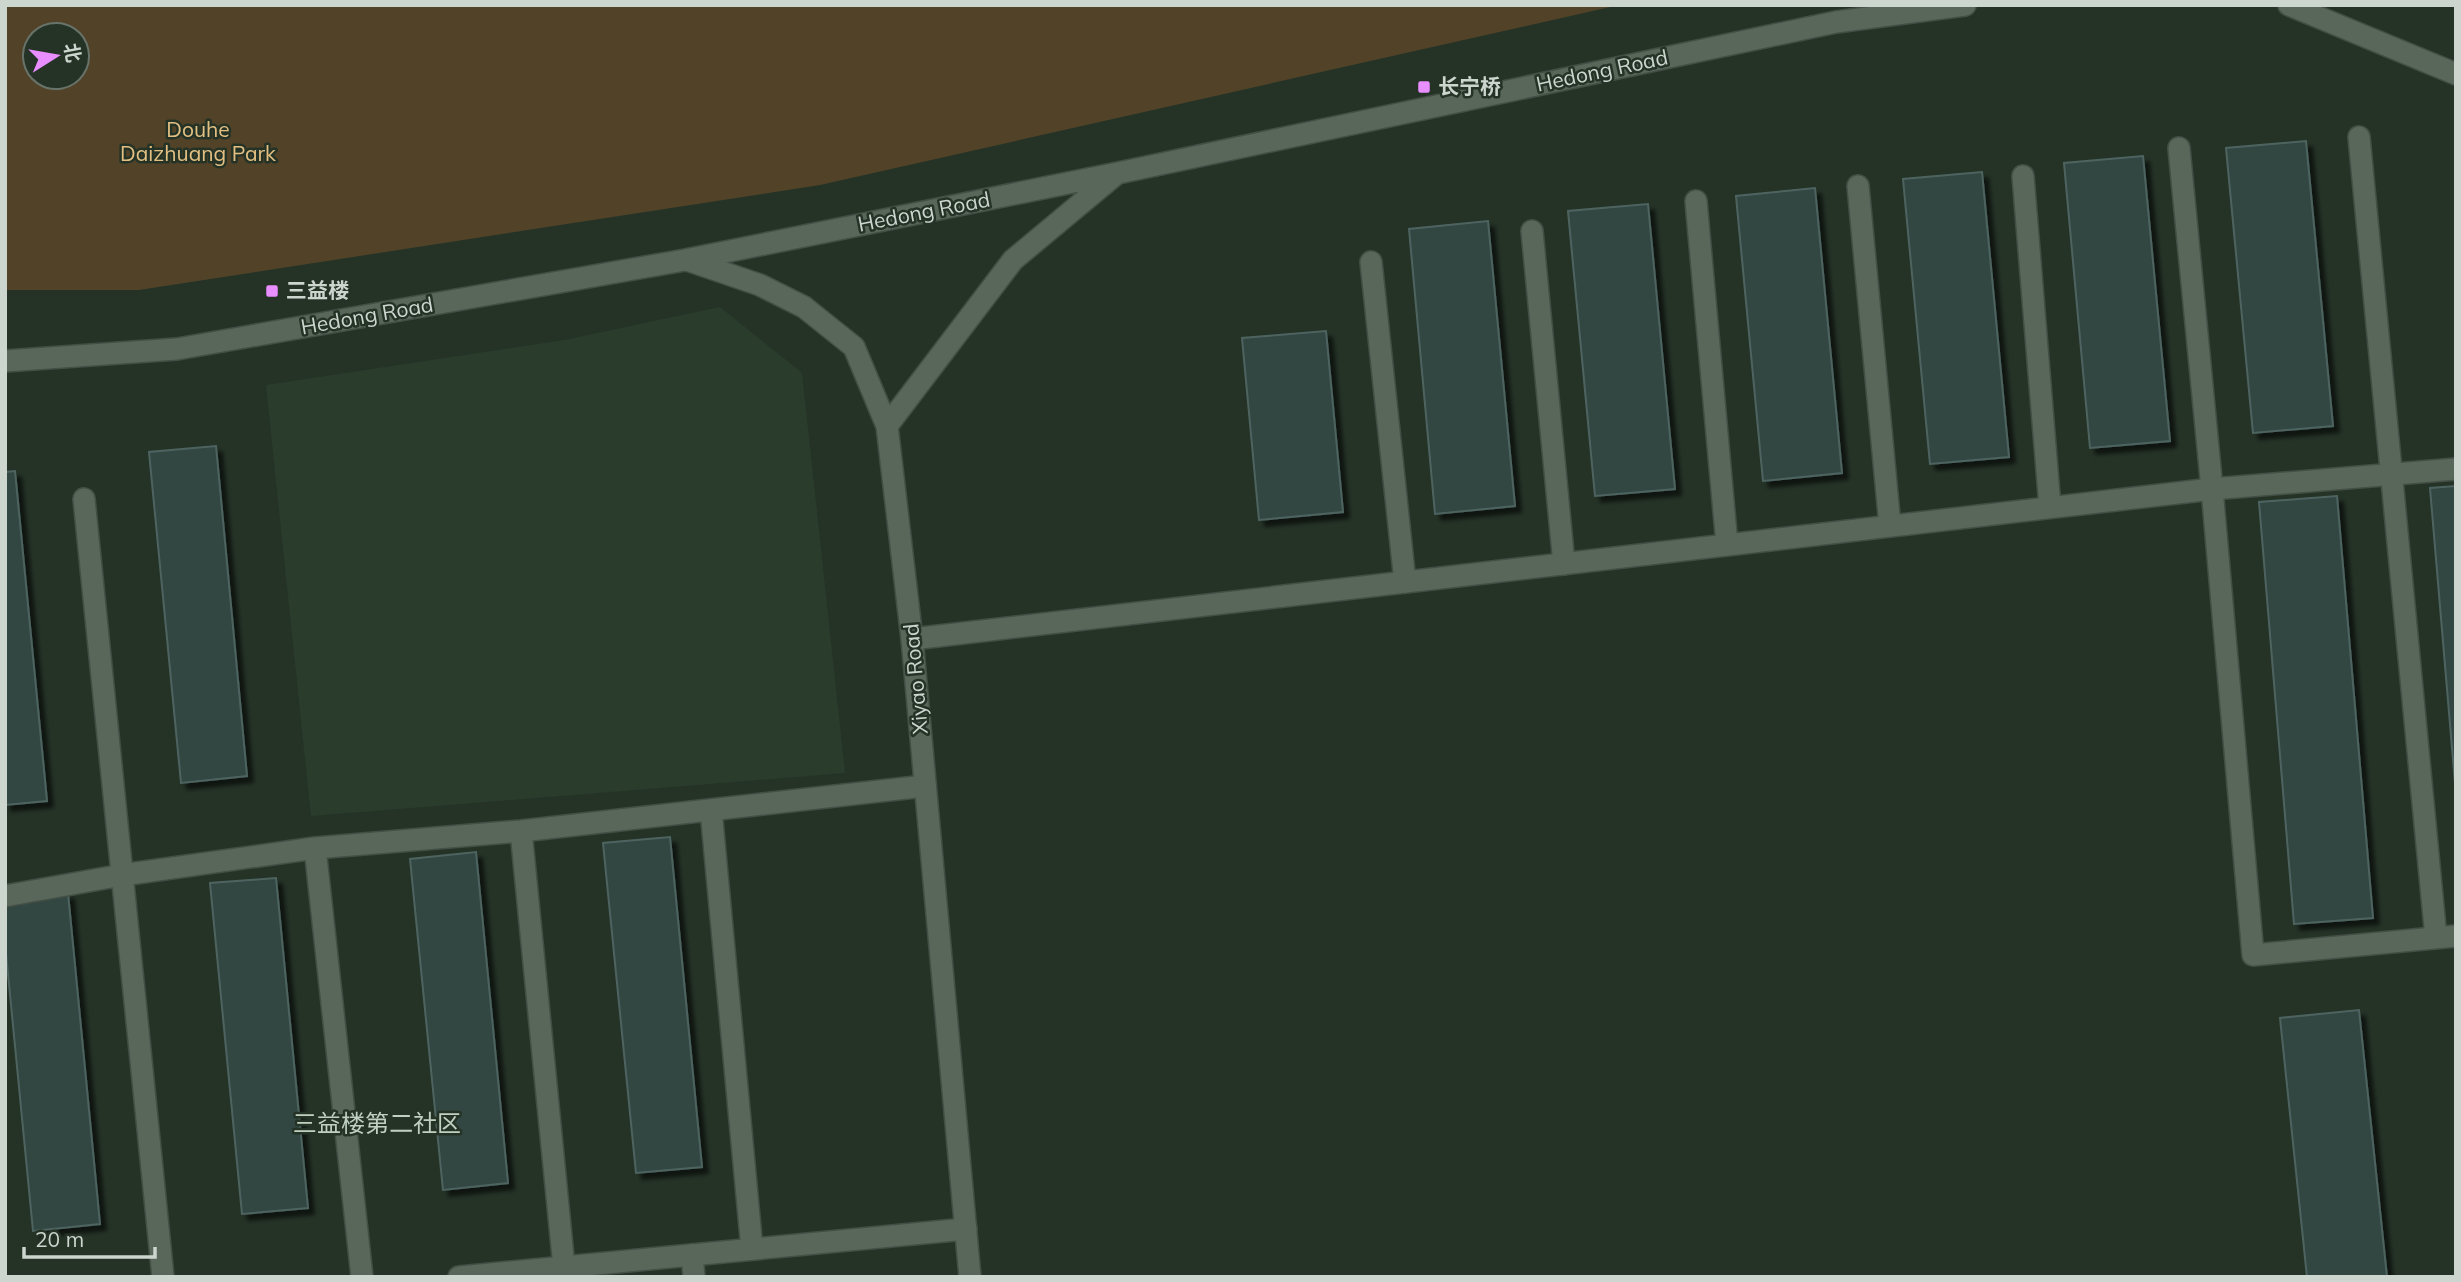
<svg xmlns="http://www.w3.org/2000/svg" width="2461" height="1282" viewBox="0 0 2461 1282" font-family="Mulish,'Noto Sans SC',sans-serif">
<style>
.built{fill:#2a3d2d}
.green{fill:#524328;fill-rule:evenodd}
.building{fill:#314643;stroke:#4e6460;stroke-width:2;filter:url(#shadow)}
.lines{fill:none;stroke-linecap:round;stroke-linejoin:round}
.service-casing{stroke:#434e45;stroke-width:24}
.minor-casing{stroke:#434e45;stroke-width:24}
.tertiary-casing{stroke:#434e45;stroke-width:24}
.service{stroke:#58675a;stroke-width:21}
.minor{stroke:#58675a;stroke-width:21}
.tertiary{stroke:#58675a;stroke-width:21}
.poi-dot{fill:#e88eff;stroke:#253327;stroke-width:2.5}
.labels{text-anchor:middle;stroke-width:5;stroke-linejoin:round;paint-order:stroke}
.street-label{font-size:21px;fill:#ccd5ce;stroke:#253327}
.poi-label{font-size:21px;font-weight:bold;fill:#ccd5ce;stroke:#253327;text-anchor:start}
.park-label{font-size:21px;fill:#e3c082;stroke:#253327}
.quarter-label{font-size:24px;fill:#bfd0c1;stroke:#253327}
</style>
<defs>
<filter id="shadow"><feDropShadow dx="6" dy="6" stdDeviation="2" flood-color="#0009"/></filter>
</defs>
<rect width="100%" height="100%" fill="#253327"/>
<path class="built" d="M720,307l82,66 43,400 -534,43 -45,-431 299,-45z"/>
<path class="green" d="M5,5h1614l-799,180 -681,105h-134zM35,35h42v42h-42z"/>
<path class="building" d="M2306,141l27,285 -80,7 -27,-285z
M2143,156l27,285 -80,7 -26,-285z
M1982,172l27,285 -79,7 -27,-285z
M1815,188l27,285 -79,8 -27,-285z
M1648,204l27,285 -80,7 -27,-285z
M1488,221l27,285 -80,8 -26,-285z
M1326,331l17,181 -84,8 -17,-182z
M216,446l31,330 -66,7 -32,-331z
M15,471l32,330 -42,4v-333z
M2456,486v309l-26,-307z
M2337,496l36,422 -79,6 -35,-422z
M670,837l32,330 -66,6 -33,-330z
M476,852l32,331 -65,7 -33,-331z
M276,878l32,330 -66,6 -32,-331z
M68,893l32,331 -67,7 -28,-288v-44z
M2359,1010l28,267h-80l-27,-259z"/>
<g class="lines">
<defs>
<path id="service" d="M2359,137l77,801
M2179,148l33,341 41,466 203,-19
M2023,176l27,331
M1858,186l32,340
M1696,201l31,344
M1532,231l32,333
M1371,262l34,320
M84,499l79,778
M711,810l41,439
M521,831l43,436
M315,848l47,429
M5,896l117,-21 193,-27 206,-17 404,-45
M692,1255l2,22"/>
<path id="minor" d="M912,639l1300,-150 244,-20
M459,1277l507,-48"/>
<path id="tertiary" d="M2289,5l167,69
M687,260l73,25 44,22 50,40 33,79 25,213 58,638
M5,361l172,-12 508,-89 433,-87 718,-151 129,-17
M887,426l126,-166 102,-85"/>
</defs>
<use href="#service" class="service-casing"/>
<use href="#minor" class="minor-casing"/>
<use href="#tertiary" class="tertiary-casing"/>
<use href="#service" class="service"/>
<use href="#minor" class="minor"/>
<use href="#tertiary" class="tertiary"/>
</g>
<g class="poi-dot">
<rect x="1417" y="80" width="14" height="14" rx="3.5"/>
<rect x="265" y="284" width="14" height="14" rx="3.5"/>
</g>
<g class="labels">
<g class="street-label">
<text transform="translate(1602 71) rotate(-12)" y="7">Hedong Road</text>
<text transform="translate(924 212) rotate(-11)" y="7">Hedong Road</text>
<text transform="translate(367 316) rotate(-10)" y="7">Hedong Road</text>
<text transform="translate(916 679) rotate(-95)" y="7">Xiyao Road</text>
</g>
<g class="poi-label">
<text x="1438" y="94">长宁桥</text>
<text x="286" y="298">三益楼</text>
</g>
<g class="park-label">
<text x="198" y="137">Douhe<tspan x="198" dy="24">Daizhuang Park</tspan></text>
</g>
<g class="quarter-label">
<text x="377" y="1132">三益楼第二社区</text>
</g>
</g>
<rect width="2461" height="1282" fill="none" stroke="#ccd5ce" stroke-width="14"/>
<g transform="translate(56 56) rotate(79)"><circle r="33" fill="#253327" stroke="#68746a" stroke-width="2"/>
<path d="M0-5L12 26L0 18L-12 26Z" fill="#e88eff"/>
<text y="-10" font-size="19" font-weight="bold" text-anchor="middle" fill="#ccd5ce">北</text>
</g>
<path d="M24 1247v10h131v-10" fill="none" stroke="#ccd5ce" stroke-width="3.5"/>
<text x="35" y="1247" font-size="21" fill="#ccd5ce" stroke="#253327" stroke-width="5" paint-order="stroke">20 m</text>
</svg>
